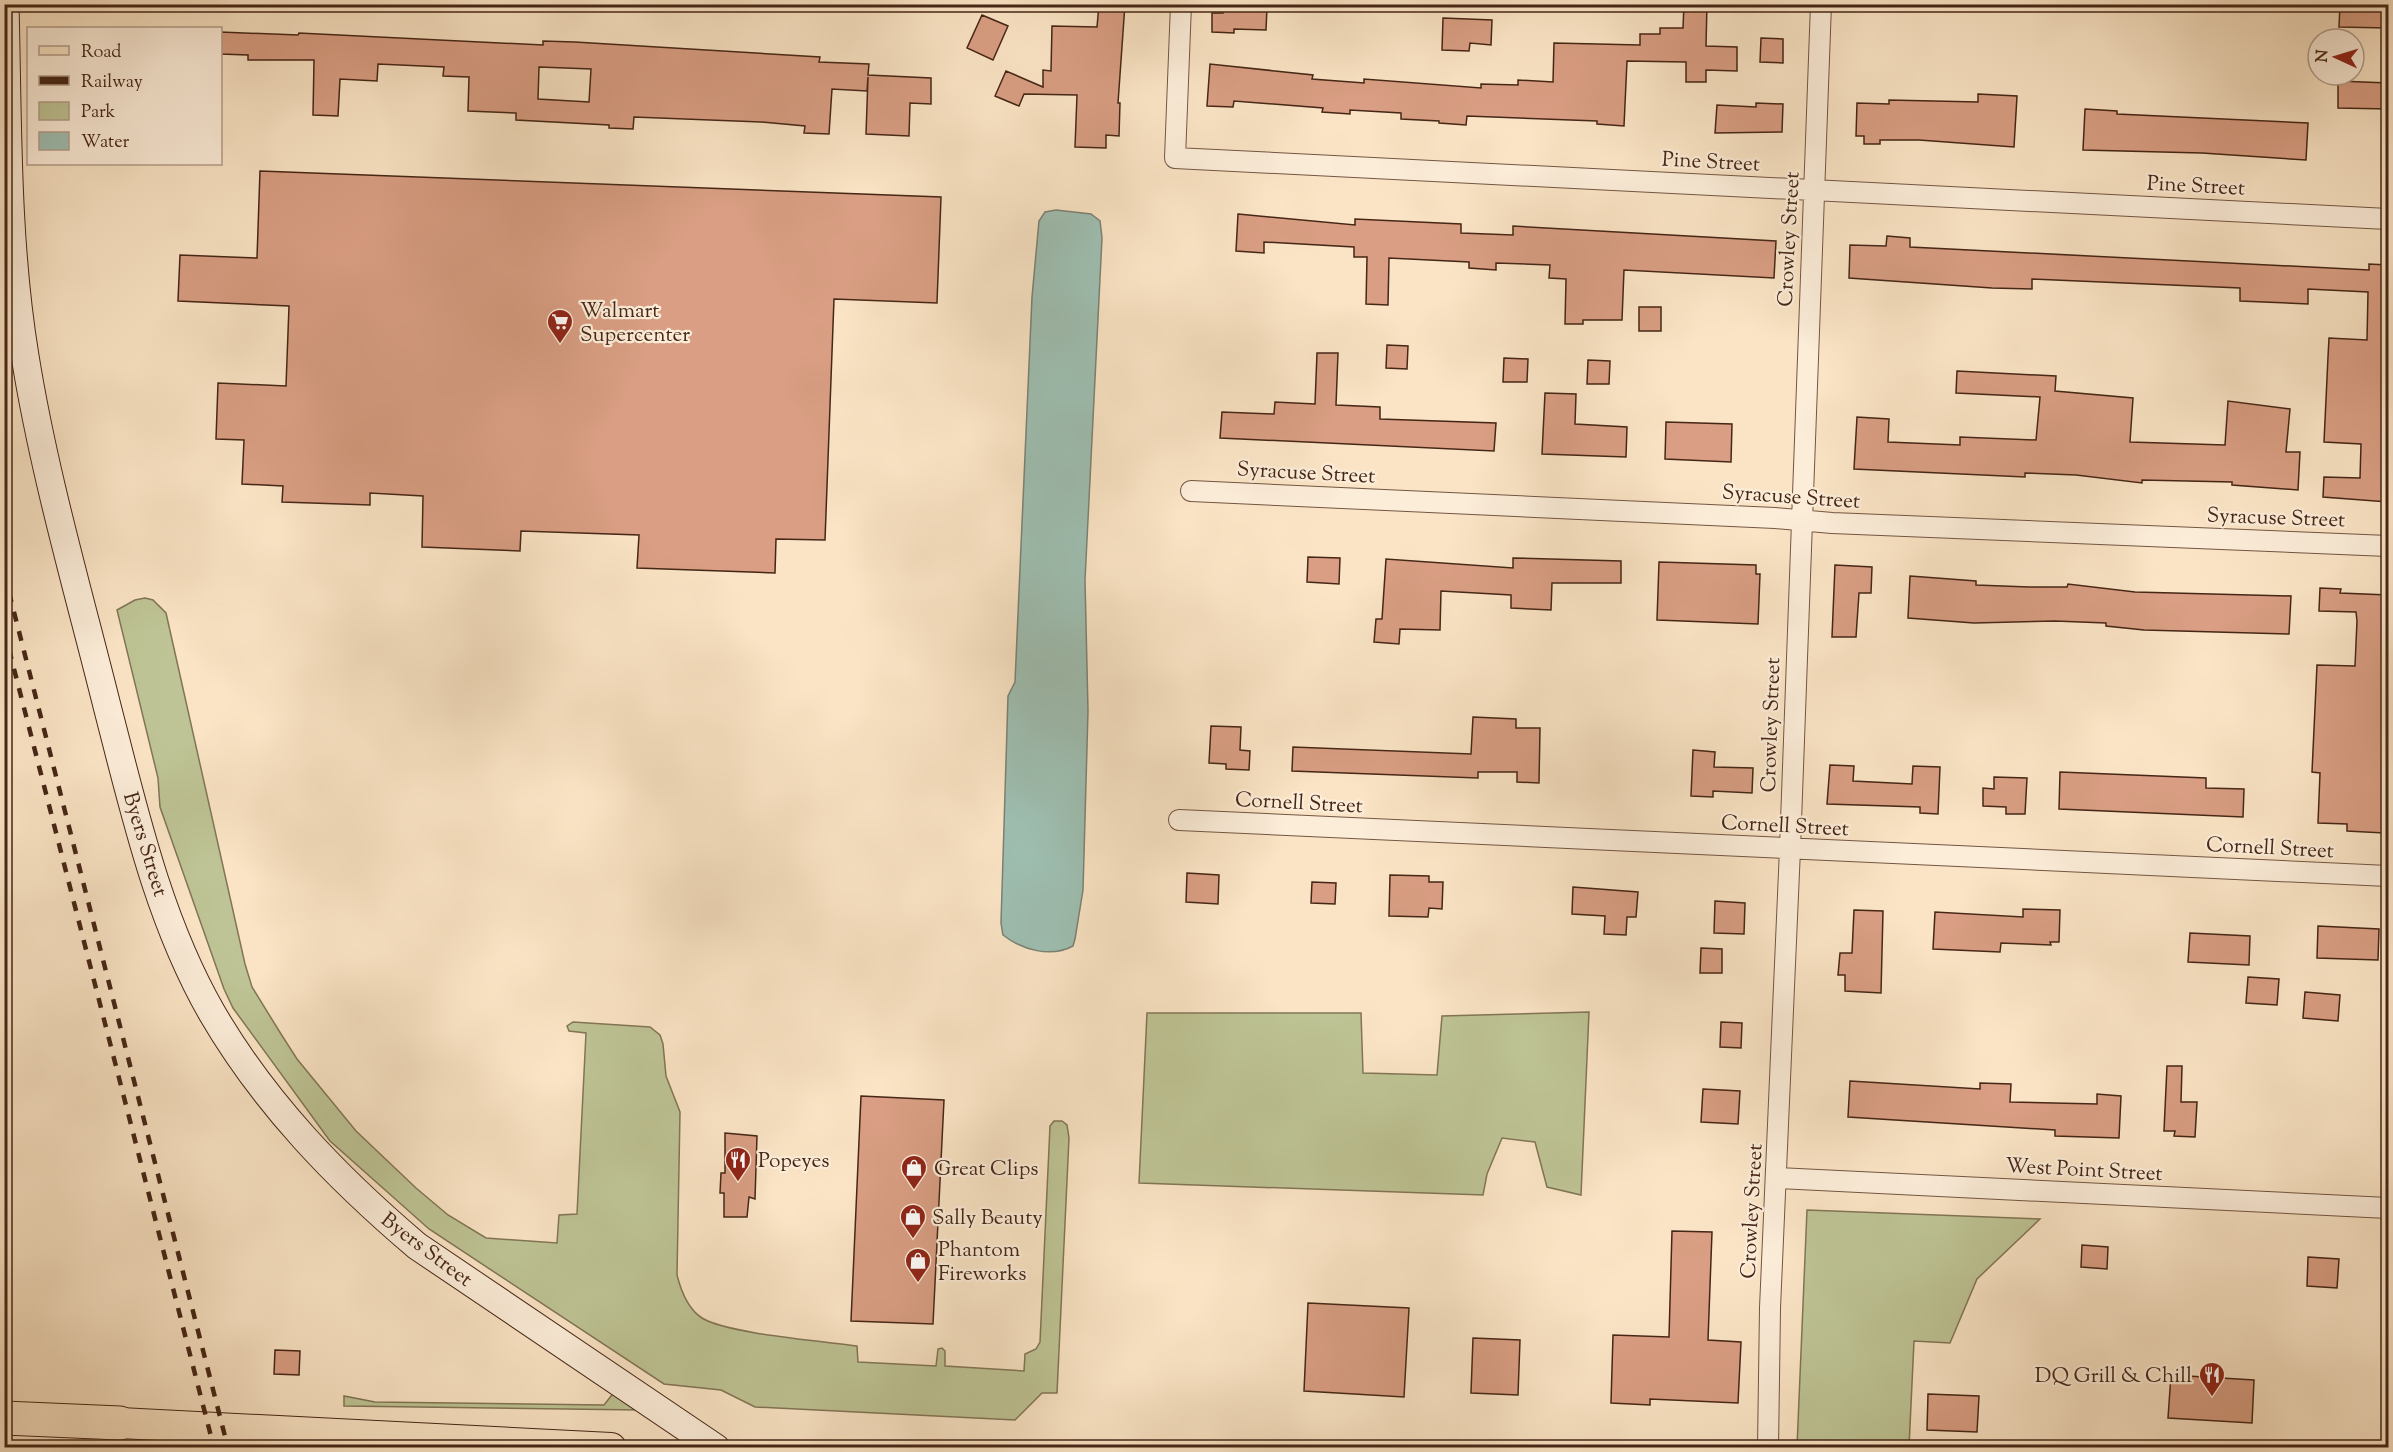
<svg xmlns="http://www.w3.org/2000/svg" width="2393" height="1452" viewBox="0 0 2393 1452" font-family="'Sorts Mill Goudy',serif">
<style>
.green{fill:#bec495;stroke:#827556;stroke-width:1.5}
.water{fill:#9ebfb2;stroke:#7b8274;stroke-width:1.5}
.building{fill:#d99e83;stroke:#462616;stroke-width:1.5;fill-rule:evenodd}
.lines{fill:none;stroke-linecap:round;stroke-linejoin:round}
.street-casing{stroke:#735642;stroke-width:22}
.secondary-casing{stroke:#462616;stroke-width:29}
.primary-casing{stroke:#462616;stroke-width:32}
.highway-casing{stroke:#462616;stroke-width:35}
.street{stroke:#fcedd9;stroke-width:20}
.secondary{stroke:#fcedd9;stroke-width:27}
.primary{stroke:#fae4c5;stroke-width:30}
.highway{stroke:#fae4c5;stroke-width:33}
.rail{stroke:#462616;stroke-width:4.5;stroke-dasharray:10 10;stroke-linecap:butt}
.labels{text-anchor:middle;stroke-width:4.5;stroke-linejoin:round;paint-order:stroke}
.street-label{font-size:21px;fill:#462616;stroke:#fcedd9}
.poi-label{font-size:21px;fill:#462616;stroke:#fcedd9;text-anchor:start}
</style>
<rect width="100%" height="100%" fill="#fae4c5"/>
<filter id="stains"><feTurbulence type="fractalNoise" baseFrequency=".00333" numOctaves="4"/><feColorMatrix values="0 0 0 0 .2 0 0 0 0 .09 0 0 0 0 .02 0 0 0 .5 -.17"/></filter>
<radialGradient id="worn" r=".72"><stop offset=".6" stop-color="#630" stop-opacity="0"/><stop offset="1" stop-color="#630" stop-opacity=".3"/></radialGradient>
<path class="green" d="M145,598l8,2 13,13 79,351 7,23 29,47 16,25 59,72 60,57 32,27 38,23 71,5 2,-28 18,-1 9,-181 -17,-2 -2,-5 6,-4 77,5 10,8 3,9 3,32 14,36 -3,163c4,16 11,34 25,43 26,16 121,23 155,28l1,16 78,4 2,-17 4,-1 3,3v15l79,5 1,-17 11,-5 4,-7 10,-216 4,-5h8l5,4 2,13 -12,255h-15l-27,27 -260,-13 -34,-17 -57,-6 -235,-155 -99,-88 -97,-133 -9,-19 -64,-182 -2,-29 -41,-168 18,-10z
M1589,1012l-8,183 -34,-8 -12,-45 -33,-4 -15,36 -4,21 -344,-12 8,-170h214l2,60 74,2 5,-59z
M1807,1210l233,9 -63,60 -27,64 -36,-2 -5,106h-112z
M615,1391l25,19 -296,-4v-10l31,6 229,3z"/>
<path class="water" d="M1056,210l35,4 9,7 2,17 -17,342 3,131 -5,179 -8,49 -2,7c-22,12 -51,4 -70,-11l-2,-12 7,-227 7,-14 17,-385 7,-76 6,-9z"/>
<path class="building" d="M1099,4h26l-7,99h2l-1,33 -13,-1v13l-31,-1 2,-52 -53,-1 -5,12 -24,-10 11,-25 37,16v-17l8,1 1,-45 45,1z
M1684,4h23l-1,42 31,1v24l-31,-1v12h-20v-20l-59,-1 -3,65 -27,-2v-3l-130,-5 -1,9 -27,-2v-2l-38,-2v-6l-51,-3v4l-28,-2 1,-4 -89,-7 -1,6 -26,-1 3,-42 103,11 -1,4 52,4v-4l117,9v-4l37,1v-5l35,2 1,-39 86,2v-11h20v-6h23z
M2340,4h26v6l22,1v17l-49,-1z
M1223,5l44,3 -1,22 -32,-1v4l-22,-1v-19h11z
M982,15l26,11 -15,34 -26,-12z
M1443,18l49,2 -1,25 -21,-2 -1,8 -27,-1z
M220,32l78,3 1,-2 244,12v-4l32,1 245,15 -1,5 50,2 -1,11 63,3v26l-21,-1 -1,33 -43,-2 2,-57 -1,14 -35,-2 -3,45 -25,-1 1,-7 -44,-4 -127,-5 -1,12 -24,-1v-3l-93,-5v-7l-48,-2 1,-34 -26,-1 1,-9 -66,-3 -1,17 -37,-2 -2,37 -25,-1 1,-55h-66v-5l-28,-1zM539,67l52,2 -2,33 -51,-3z
M1761,38l22,1v24l-23,-1z
M2338,81l50,2v26l-50,-1z
M1978,94l39,2 -3,51 -95,-7h-39v4h-16v-8h-8l1,-33 32,1v-4l89,2z
M1756,103l27,1 -1,28 -67,1 2,-28 39,2z
M2085,109l32,2v3l191,9 -2,37 -104,-7 -119,-3z
M260,171l681,26 -4,106 -103,-4 -9,241 -49,-1 -1,34 -138,-5 2,-33 -118,-4 -1,20 -98,-4 1,-51 -53,-3v12l-88,-3 1,-16 -41,-2 2,-44 -28,-1 2,-56 68,3 3,-80 -111,-5 2,-46 77,3z
M1238,214l117,11v-6l106,5v9l52,2v-9l263,15 -2,37 -150,-8 -2,50h-39v4h-18l1,-45 -17,-1 1,-13 -54,-2v7l-27,-2v-6l-80,-4 -1,47 -22,-1 1,-47h-13v-10l-90,-5v11l-28,-2z
M1887,236l23,2v9l459,23v-6l19,1v237l-65,-5 1,-20 36,1 1,-34 -37,-2 4,-85 1,-19 38,2 1,-48 -60,-3v15l-68,-3v-13l-208,-9v10l-40,-1 -143,-10 1,-33 36,1z
M1639,307h22v24h-22z
M1387,345l21,1 -1,23 -21,-1z
M1317,353h21l-2,52 44,2v12l116,4 -2,28 -274,-13 2,-26 52,2 1,-12 40,2z
M1504,358l24,1 -1,23h-24z
M1588,360l22,1 -1,23h-22z
M1957,371l99,5 -1,15 78,7 -3,44 95,3 3,-44 62,8 -4,43h14l-2,38 -66,-5v-3l-90,-2v3l-66,-8 -51,-2v4l-171,-8 3,-52 32,2 -1,23 72,3v-8l76,3 4,-43 -84,-4z
M1545,393l31,1 -1,30 52,3 -1,30 -84,-3z
M1666,422l66,2 -1,38 -66,-3z
M1308,557l32,1 -1,26 -32,-2z
M1513,558l108,3v22h-69l-1,27 -40,-2v-13l-70,-4 -1,39 -40,-1 -1,15 -25,-2 2,-23h6l4,-60 127,9z
M1659,562l97,3v9h4l-2,50 -101,-4z
M1835,565l37,2 -1,26h-12l-3,44h-24z
M1910,576l66,5v4l53,2h38l1,-3 67,8 156,4 -2,38 -145,-4 -38,-4v-3l-51,-2 -81,2 -66,-5z
M2320,588l21,1 -1,4 48,2 -3,171 3,1v3l-4,63 -37,-2v-7l-29,-1 2,-50 -8,-1 5,-107 38,1 2,-45 -1,-9 -37,-1z
M1473,717l43,2v9h24l-1,55 -22,-1v-10h-39v6l-186,-7 1,-24 178,7z
M1211,726l30,1 -1,23 10,1 -1,19 -23,-1v-5l-17,-1z
M1693,750l22,2 -1,15 39,1 -1,25 -39,-2v6l-22,-1z
M1830,765l24,1 -1,15 59,3 1,-18 27,1 -2,47 -18,-1v-6l-93,-3z
M2060,772l146,6v10l38,1 -1,28 -184,-8z
M1994,777l33,1 -2,36h-19v-7l-23,-1v-18l11,1z
M1187,873l32,2 -1,29 -32,-2z
M1390,875l39,1v6h14l-1,27 -13,-1 -1,9 -39,-1z
M1312,882l24,1 -1,21 -24,-1z
M1573,887l65,5 -2,25h-9l-1,18 -22,-1 1,-18 -33,-2z
M1715,901l30,2 -1,31 -30,-1z
M2023,909l37,1 -1,32h-9l1,3 -50,-2 -1,9 -67,-3 2,-37 88,5z
M1854,910l29,1 -2,82 -36,-2v-16h-7l2,-22h12z
M2318,926l61,3 -1,31 -61,-2z
M2190,933l60,3 -1,29 -61,-3z
M1701,948l21,1v24h-22z
M2248,977l31,2 -2,26 -31,-2z
M2305,992l35,3 -2,26 -35,-3z
M1721,1022l21,1 -1,25 -21,-1z
M2167,1066h15l-1,36h16l-2,35 -21,-1 1,-5h-11z
M1850,1081l130,8v-6l31,1 -1,18 87,2v-10l24,2 -2,42 -64,-2v-6l-207,-13z
M1703,1089l37,2 -2,33 -37,-2z
M861,1096l83,4 -11,224 -82,-3z
M725,1133l32,3 -2,63 -6,-2 -2,20h-23v-24h-4l1,-20h4z
M1672,1231l40,1 -4,108 33,2 -3,61 -88,-4v6l-39,-2 2,-68 56,2z
M2082,1245l26,2 -1,22 -26,-2z
M2308,1257l31,2 -2,29 -30,-2z
M1308,1303l101,5 -5,89 -100,-6z
M1473,1338l47,2 -2,55 -47,-2z
M275,1350l25,1 -1,24 -25,-1z
M2171,1375l83,5 -2,43 -84,-5z
M1928,1394l51,2 -2,36 -50,-2z"/>
<g class="lines">
<defs>
<path id="street" d="M1181,4l-6,154 1213,61
M1191,491l584,27 57,5 556,23
M1179,820l1209,56
M1777,1178l611,30
M1768,1448l2,-140 20,-459 31,-845"/>
<path id="secondary" d="M5,4c3,117 1,237 20,352 19,118 53,234 82,350 27,104 51,213 105,307 53,91 125,165 205,233l299,202"/>
<path id="primary" d="M120,1423l491,25"/>
<path id="highway" d="M4,1418l116,5"/>
</defs>
<use href="#street" class="street-casing"/>
<use href="#secondary" class="secondary-casing"/>
<use href="#primary" class="primary-casing"/>
<use href="#highway" class="highway-casing"/>
<use href="#street" class="street"/>
<use href="#secondary" class="secondary"/>
<use href="#primary" class="primary"/>
<use href="#highway" class="highway"/>
<path class="rail" d="M4,573l224,875
M4,630l210,818"/>
</g>
<defs>
<symbol id="supermarket-pin" viewBox="-11 -11 22 30"><path d="M0 17L-7.5 6A9.5 9.5 0 1 1 7.5 6Z" fill="#8f2418" stroke="#fcedd9"/><path d="M-6-5.5h2.5l.6 2H6L4.5 2H-2.5L-4.4-4H-6ZM-1.5 3.2a1.3 1.3 0 1 0 .1 0ZM3 3.2a1.3 1.3 0 1 0 .1 0Z" fill="#fff"/></symbol>
<symbol id="restaurant-pin" viewBox="-11 -11 22 30"><path d="M0 17L-7.5 6A9.5 9.5 0 1 1 7.5 6Z" fill="#8f2418" stroke="#fcedd9"/><path d="M-5-6h1v4h1v-4h1v4h1v-4h1v5L-1.5 .5V6h-2V.5L-5-1ZM5-6V6H3V1.5H1.5Q1.5-4 5-6Z" fill="#fff"/></symbol>
<symbol id="shop-pin" viewBox="-11 -11 22 30"><path d="M0 17L-7.5 6A9.5 9.5 0 1 1 7.5 6Z" fill="#8f2418" stroke="#fcedd9"/><path d="M-5-2.5h2.3a2.7 3.5 0 0 1 5.4 0H5L5.5 6h-11ZM-1.5-2.5h3a1.5 2.3 0 0 0-3 0Z" fill="#fff"/></symbol>
</defs>
<g fill-rule="evenodd">
<use href="#supermarket-pin" x="545" y="307" width="30" height="40"/>
<use href="#restaurant-pin" x="723" y="1145" width="30" height="40"/>
<use href="#shop-pin" x="899" y="1153" width="30" height="40"/>
<use href="#shop-pin" x="898" y="1202" width="30" height="40"/>
<use href="#shop-pin" x="903" y="1246" width="30" height="40"/>
<use href="#restaurant-pin" x="2197" y="1360" width="30" height="40"/>
</g>
<g class="labels">
<g class="street-label">
<text transform="translate(1711 161) rotate(3)" y="7">Pine Street</text>
<text transform="translate(2196 185) rotate(3)" y="7">Pine Street</text>
<text transform="translate(1788 239) rotate(-87)" y="7">Crowley Street</text>
<text transform="translate(1306 472) rotate(3)" y="7">Syracuse Street</text>
<text transform="translate(1791 496) rotate(4)" y="7">Syracuse Street</text>
<text transform="translate(2276 517) rotate(2)" y="7">Syracuse Street</text>
<text transform="translate(1770 725) rotate(-88)" y="7">Crowley Street</text>
<text transform="translate(1299 802) rotate(3)" y="7">Cornell Street</text>
<text transform="translate(1785 825) rotate(3)" y="7">Cornell Street</text>
<text transform="translate(146 844) rotate(73)" y="7">Byers Street</text>
<text transform="translate(2270 847) rotate(3)" y="7">Cornell Street</text>
<text transform="translate(2084 1169) rotate(3)" y="7">West Point Street</text>
<text transform="translate(1751 1211) rotate(-87)" y="7">Crowley Street</text>
<text transform="translate(427 1249) rotate(37)" y="7">Byers Street</text>
</g>
<g class="poi-label">
<text x="580" y="317">Walmart<tspan x="580" dy="24">Supercenter</tspan></text>
<text x="758" y="1167">Popeyes</text>
<text x="934" y="1175">Great Clips</text>
<text x="932" y="1224">Sally Beauty</text>
<text x="938" y="1256">Phantom<tspan x="938" dy="24">Fireworks</tspan></text>
<text x="2192" y="1382" text-anchor="end">DQ Grill &amp; Chill</text>
</g>
</g>
<rect width="2393" height="1452" fill="none" stroke="#fae4c5" stroke-width="24"/>
<rect x="6" y="6" width="2381" height="1440" fill="none" stroke="#462616" stroke-width="3"/>
<rect x="12" y="12" width="2369" height="1428" fill="none" stroke="#462616" stroke-width="1.5"/>
<rect x="27" y="27" width="195" height="138" fill="#fcedd9" stroke="#b39d8b" stroke-width="1.5"/>
<rect x="39" y="46" width="30" height="9" fill="#fae4c5" stroke="#b39d8b" stroke-width="1.5"/>
<text x="81" y="57" font-size="18" fill="#462616">Road</text>
<rect x="39" y="76" width="30" height="9" fill="#462616" stroke="#b39d8b" stroke-width="1.5"/>
<text x="81" y="87" font-size="18" fill="#462616">Railway</text>
<rect x="39" y="102" width="30" height="18" fill="#bec495" stroke="#b39d8b" stroke-width="1.5"/>
<text x="81" y="117" font-size="18" fill="#462616">Park</text>
<rect x="39" y="132" width="30" height="18" fill="#9ebfb2" stroke="#b39d8b" stroke-width="1.5"/>
<text x="81" y="147" font-size="18" fill="#462616">Water</text>
<g transform="translate(2336 57) rotate(274)"><circle r="28" fill="#fcedd9" stroke="#b39d8b" stroke-width="1.5"/>
<path d="M0-4.5L10 22L0 15L-10 22Z" fill="#8f2418"/>
<text y="-9" font-size="16" font-weight="bold" text-anchor="middle" fill="#462616">N</text>
</g>
<rect width="100%" height="100%" filter="url(#stains)"/>
<rect width="100%" height="100%" fill="url(#worn)"/>
</svg>
